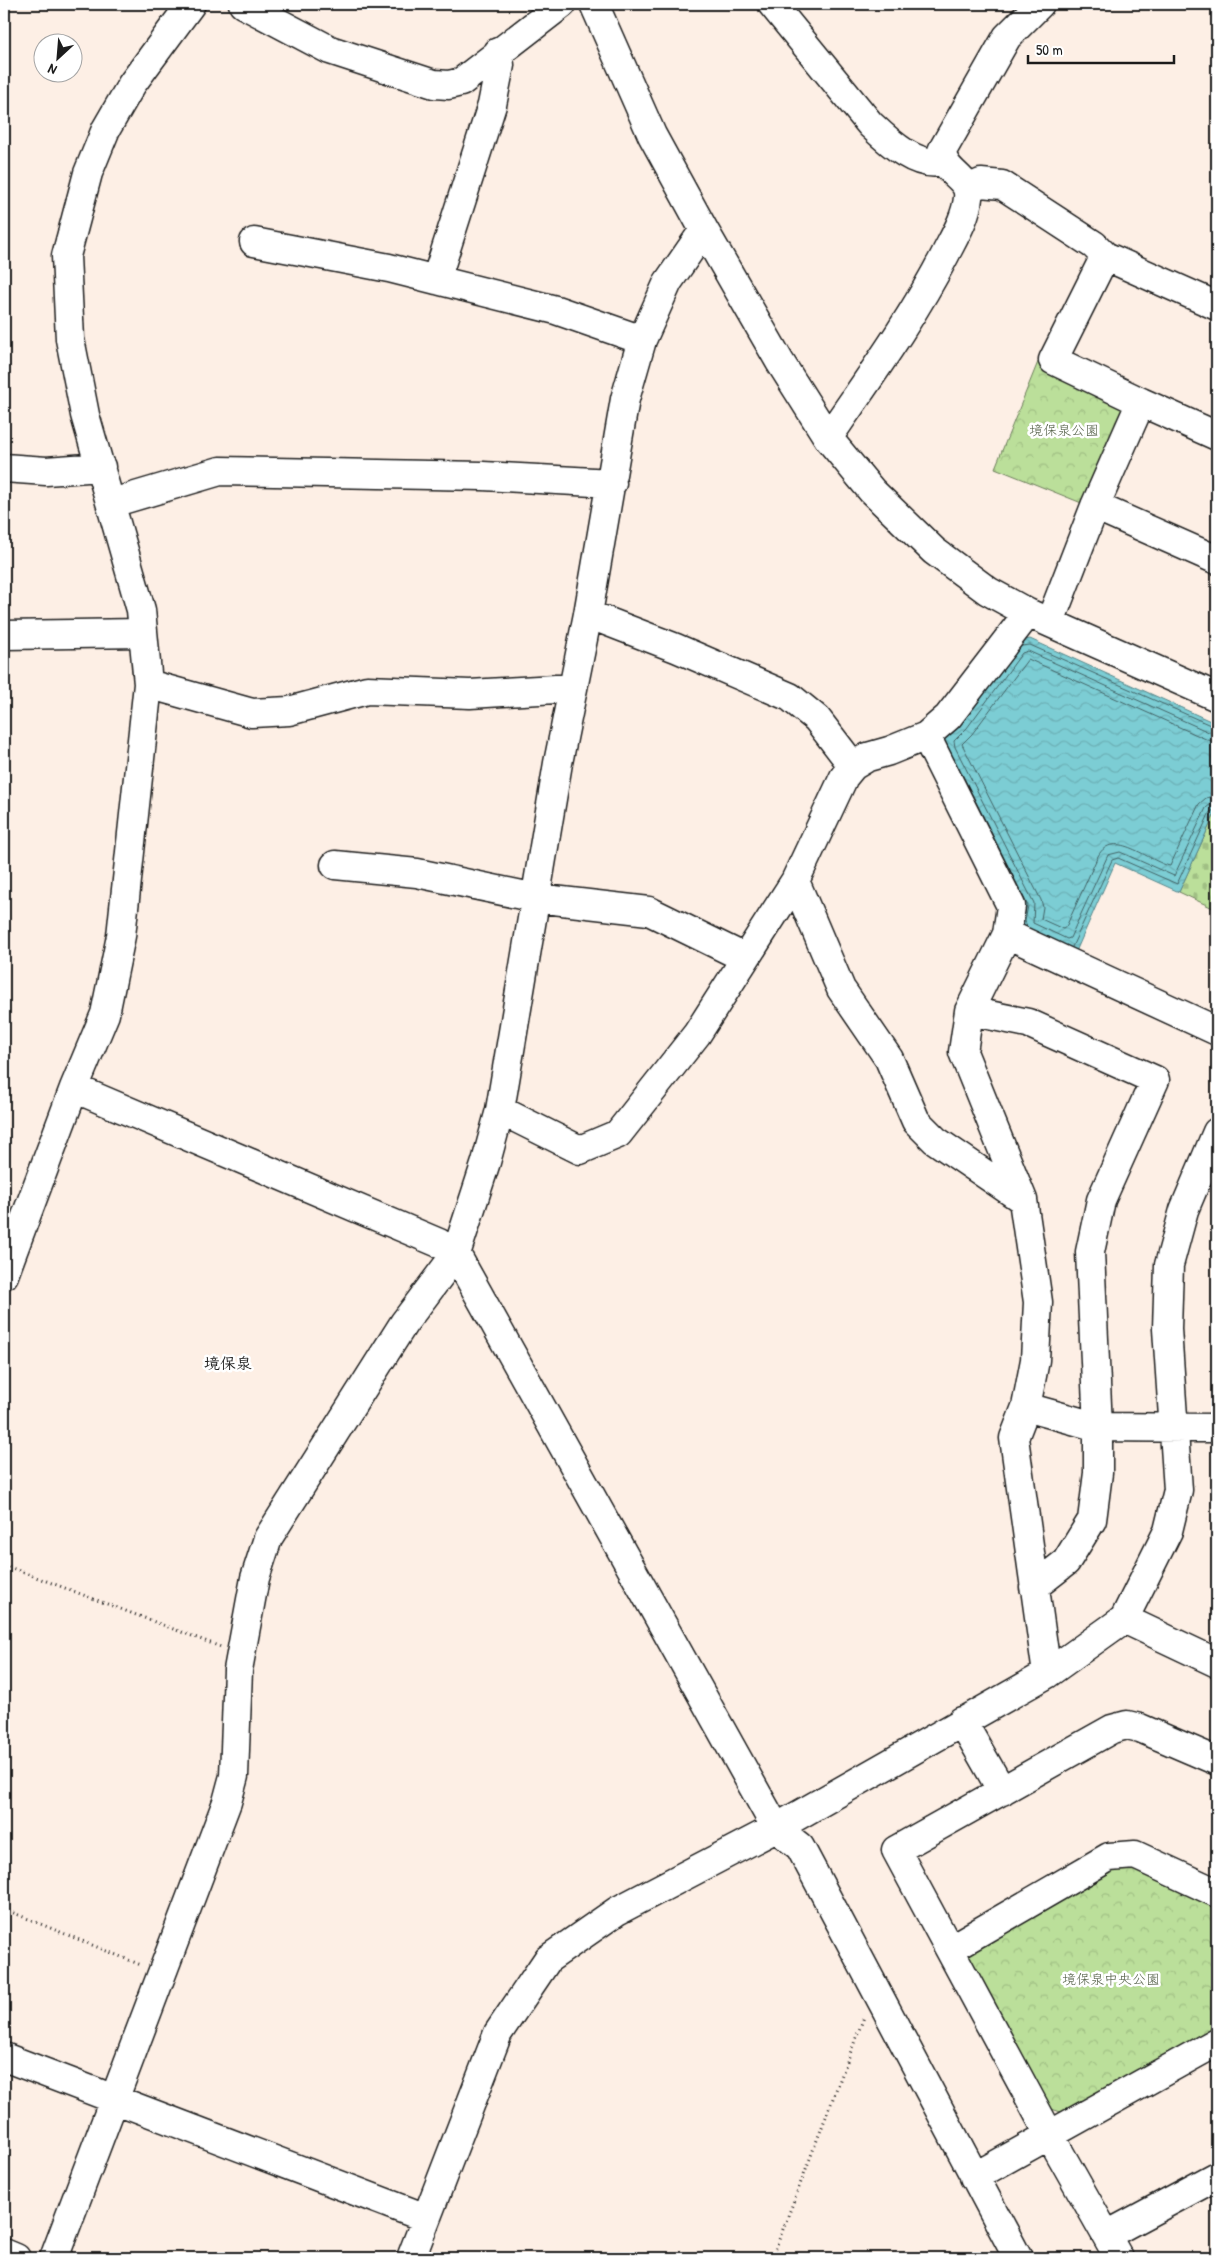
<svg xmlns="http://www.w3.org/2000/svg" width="1221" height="2262" viewBox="0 0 1221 2262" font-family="'Patrick Hand','Klee One',sans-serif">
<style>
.forest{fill:url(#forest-crowns);stroke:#6c7e5b}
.cemetery{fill:url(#cemetery-stones);stroke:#6c7e5b}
.water{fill:url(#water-waves);stroke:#56868a}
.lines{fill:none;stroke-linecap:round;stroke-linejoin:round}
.shore{stroke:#426366;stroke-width:1}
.minor-casing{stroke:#1c1c1c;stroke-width:31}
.path{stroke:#1c1c1c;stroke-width:3;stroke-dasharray:1 4;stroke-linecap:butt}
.minor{stroke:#fff;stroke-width:28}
.labels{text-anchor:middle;stroke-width:5;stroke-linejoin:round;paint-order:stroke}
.park-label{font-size:14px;fill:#546048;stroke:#fff}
.quarter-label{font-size:16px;font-weight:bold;fill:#1c1c1c;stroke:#fff}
</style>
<defs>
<pattern id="forest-crowns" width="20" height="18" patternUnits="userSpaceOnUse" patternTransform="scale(1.25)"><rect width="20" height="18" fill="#bbdf9a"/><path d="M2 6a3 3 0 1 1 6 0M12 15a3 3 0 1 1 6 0" fill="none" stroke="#a0bf84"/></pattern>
<pattern id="cemetery-stones" width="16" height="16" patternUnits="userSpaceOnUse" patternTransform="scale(1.25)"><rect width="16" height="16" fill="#bbdf9a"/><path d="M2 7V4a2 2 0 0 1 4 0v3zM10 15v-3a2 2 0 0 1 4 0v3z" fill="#a0bf84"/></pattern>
<pattern id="water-waves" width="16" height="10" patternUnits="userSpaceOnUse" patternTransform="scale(1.25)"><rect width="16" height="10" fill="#7ccdd4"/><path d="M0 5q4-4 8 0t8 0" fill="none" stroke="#6bafb5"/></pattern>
</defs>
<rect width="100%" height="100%" fill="#fdefe5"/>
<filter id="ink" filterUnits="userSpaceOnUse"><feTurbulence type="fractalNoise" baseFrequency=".02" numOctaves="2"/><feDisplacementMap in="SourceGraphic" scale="10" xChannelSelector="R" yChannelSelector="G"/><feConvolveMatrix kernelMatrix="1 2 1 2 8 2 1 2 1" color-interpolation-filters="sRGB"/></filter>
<g filter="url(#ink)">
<path class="forest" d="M1038,362l85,38 4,12 -43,92 -89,-36z
M1119,1866l13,1 85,38v119l-22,17 -131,72 -19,-6 -78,-148 5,-13z"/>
<path class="cemetery" d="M1217,809v101l-38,-18z"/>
<path class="water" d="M1030,639l187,85v85l-38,83 -64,-29 -41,93 -49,-23 -81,-183 -2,-15 74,-93z"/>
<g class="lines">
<path class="shore" d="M1022,646l8,-1 187,83
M1217,734l-6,-1 -183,-82 -6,2 -55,75 -13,13 1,6 79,156 -1,20 34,16 3,-1 38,-83 12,-3 54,24 32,-68 5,-4 6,-1
M1217,742l-9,-2 -180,-81 -56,75 -10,10 79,156 2,7 -2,12 22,10 3,-2 32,-71c16,-29 51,6 72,10l29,-62 7,-6 11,-3
M962,774l66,132 -3,15 2,6
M1072,947l40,-87 6,-2 59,26 33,-72 7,-3"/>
<defs>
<path id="minor" d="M243,4l87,46 104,34 15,1 12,-3 101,-78
M594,4l58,131 52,95 76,132 48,76 44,53 62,60 54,40 40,22 189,84
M772,4l98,120c17,16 46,45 73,37
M968,189l13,-6 21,2 92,60 11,11
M254,242l135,26 167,42 86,30
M436,280l56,-175 8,-40 -2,-13
M1141,402l76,34
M828,438c41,-60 84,-119 117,-183 9,-18 21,-37 23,-57 3,-21 -25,-24 -26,-47l65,-114 33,-33
M4,468l42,3 55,-4
M112,503l108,-32 263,5 129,7
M1095,506l122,54
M588,614l88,34 114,49 27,22 36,47
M1050,622l45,-116 46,-104 -88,-42 52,-104 112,50
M4,635l139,-2
M148,684l104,29 37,-2 78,-21 103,4 103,-6
M926,736l85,170 -4,28 -38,77 -6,41 60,148 15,102 -3,58 -9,47 -12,31 33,236
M335,865l82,8 119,25 113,13 96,47
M795,881l46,108 48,70 27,62 19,19 88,60
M1007,934l210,97
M969,1011l59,12 127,57 -54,120 -11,52 8,175v46l-6,47 -26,42 -32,25
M74,1088l365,155 17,11 320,574 24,19 218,411
M500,1110l80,40 38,-16 79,-100 98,-153 49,-104 9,-11 15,-9 21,-6 37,-15 22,-19 80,-104
M4,1275l70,-187 31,-74 16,-78 27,-252 -7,-74 -56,-195 -15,-76 -4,-83 22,-83 18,-44 26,-45 59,-80
M1026,1407l72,20 119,1
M1124,1619l93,44
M962,1721l40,70
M950,1949l159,-92 26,-2 82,38
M4,2057l422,161
M974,2177l243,-135
M1107,2235l110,-59
M4,2253l12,5
M54,2258l173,-456 7,-26 4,-106 17,-92 13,-40 136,-215 52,-69 30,-92 14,-52 58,-347 30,-149 37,-215 17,-59 26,-58 36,-52
M411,2258l87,-225 50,-74 69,-48 159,-83 271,-154 77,-55 44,-88 10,-41 -11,-161 2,-64 15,-55 33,-78
M1119,2258l-70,-124 -153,-284 216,-121 15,-4 13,3 77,33"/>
</defs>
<use href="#minor" class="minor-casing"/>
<path class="path" d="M4,1565l217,82
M4,1909l137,56
M772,2258l92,-241"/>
<use href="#minor" class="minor"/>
</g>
</g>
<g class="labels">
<g class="park-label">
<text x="1064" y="435">境保泉公園</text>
<text x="1111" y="1984">境保泉中央公園</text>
</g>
<g class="quarter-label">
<text x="228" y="1369">境保泉</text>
</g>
</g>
<rect width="1221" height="2262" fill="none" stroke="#fff" stroke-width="20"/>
<rect x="10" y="10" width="1201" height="2242" fill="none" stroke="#1c1c1c" stroke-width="2" filter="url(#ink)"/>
<g transform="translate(58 58) rotate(206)"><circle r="24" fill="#ffffff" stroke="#a4a4a4"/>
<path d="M0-4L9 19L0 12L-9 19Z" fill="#1c1c1c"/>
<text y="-8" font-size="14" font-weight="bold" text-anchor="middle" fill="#1c1c1c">N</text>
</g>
<path d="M1028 55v8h146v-8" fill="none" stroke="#1c1c1c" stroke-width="2.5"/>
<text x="1036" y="55" font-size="15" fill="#1c1c1c" stroke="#ffffff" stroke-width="4" paint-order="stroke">50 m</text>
</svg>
